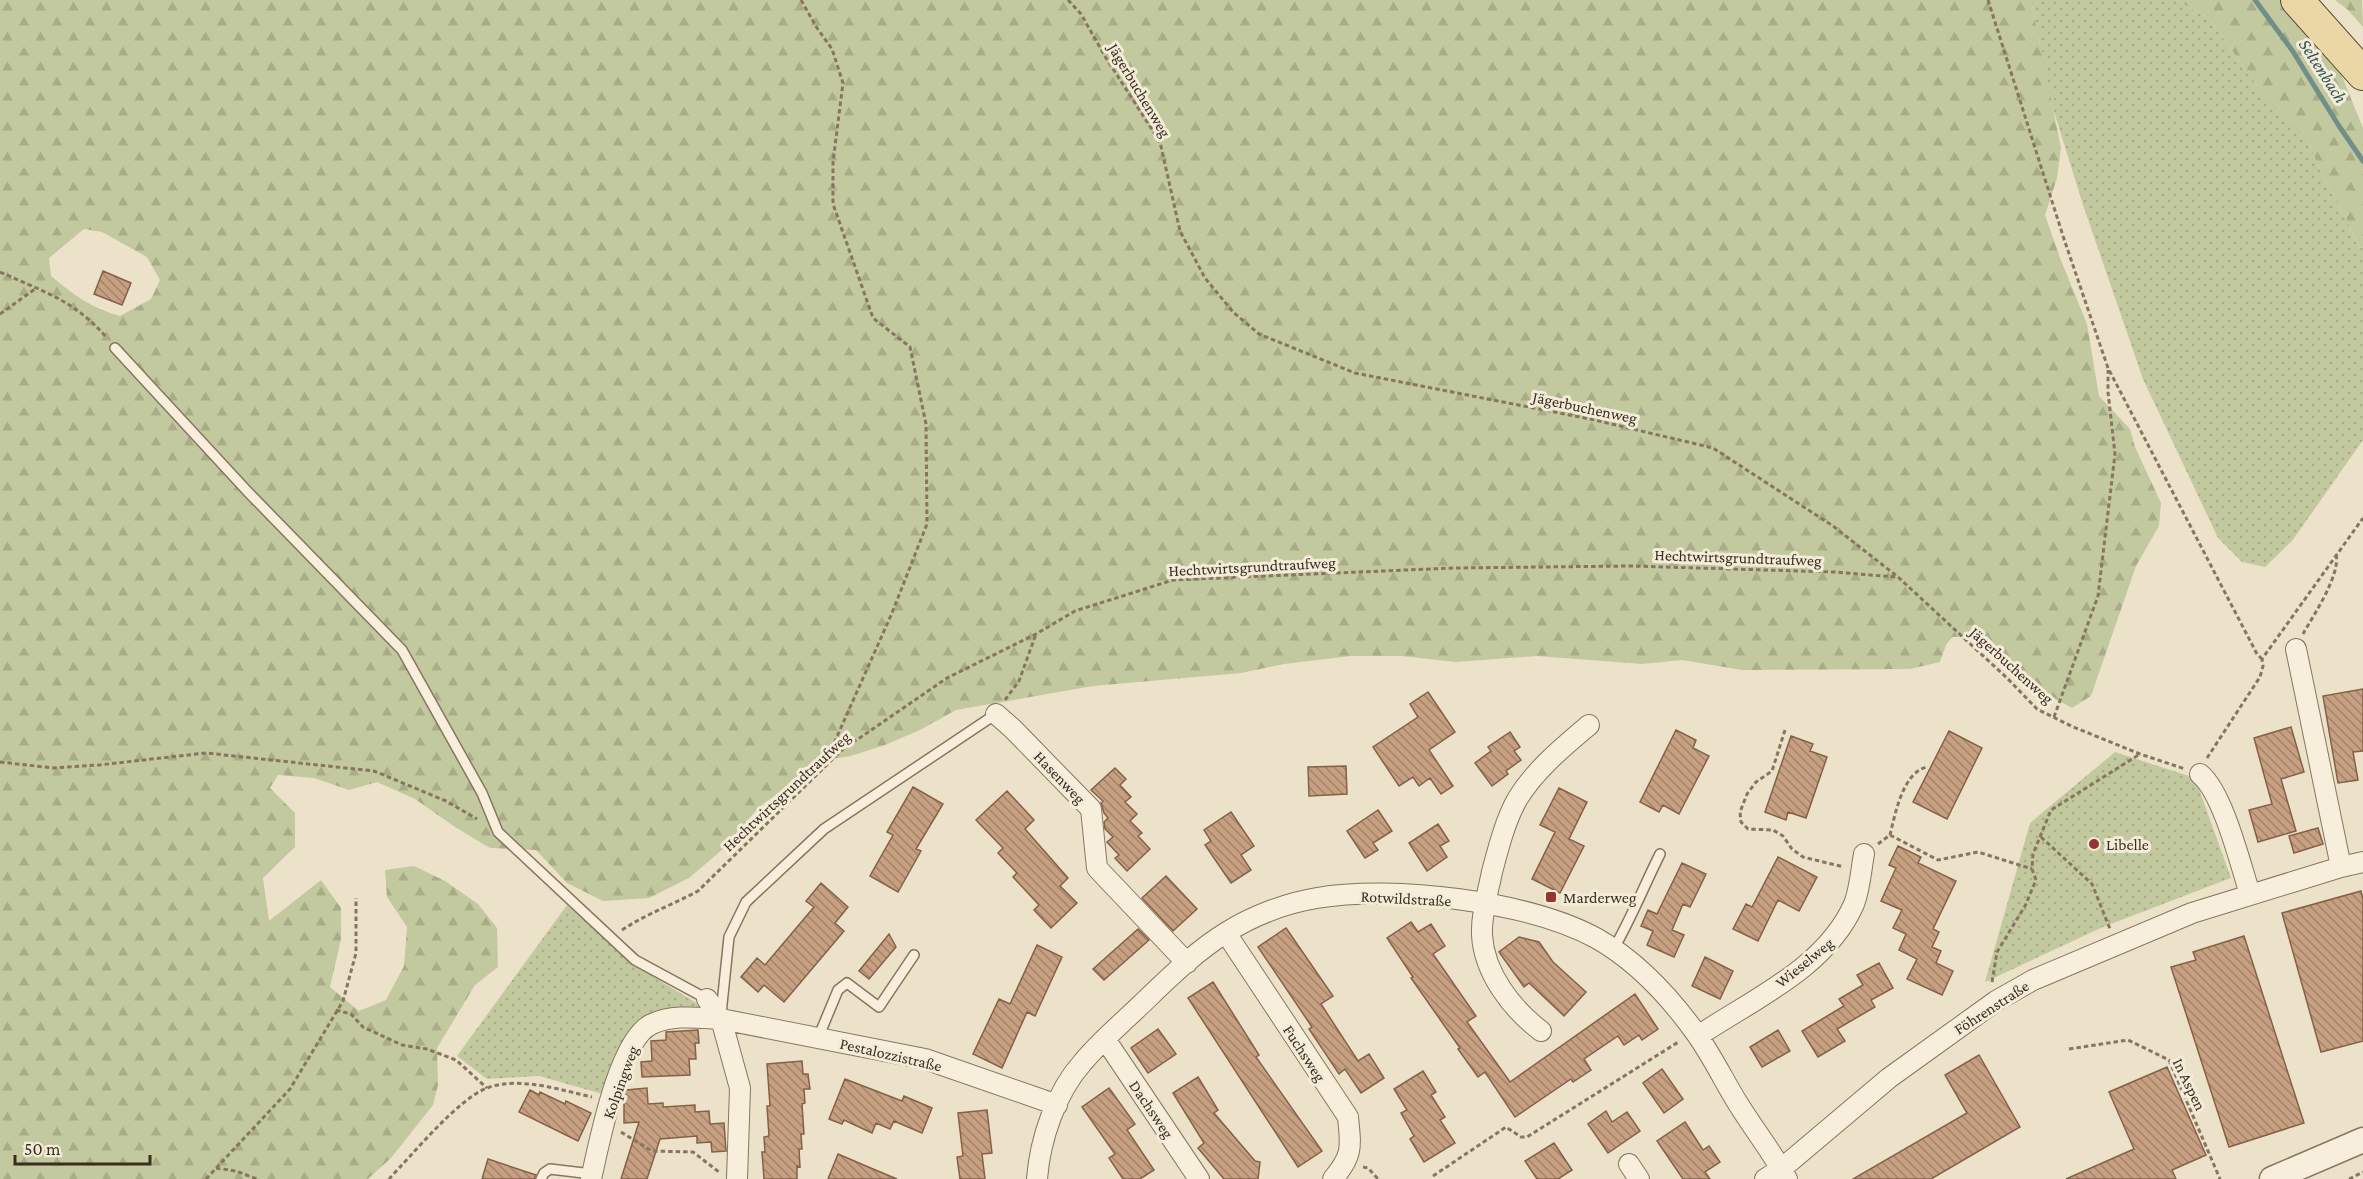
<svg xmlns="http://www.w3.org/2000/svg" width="2363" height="1179" viewBox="0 0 2363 1179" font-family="'Crimson Pro',serif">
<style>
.green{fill:url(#green-dots)}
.forest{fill:url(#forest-firs);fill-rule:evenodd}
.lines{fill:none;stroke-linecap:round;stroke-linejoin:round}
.stream{stroke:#708f88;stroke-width:5}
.building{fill:url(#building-back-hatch);stroke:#846047;stroke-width:1.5}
.service-casing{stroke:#87755f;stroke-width:12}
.minor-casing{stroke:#87755f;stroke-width:22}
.tertiary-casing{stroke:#87755f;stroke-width:27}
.primary-casing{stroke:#543;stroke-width:34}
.path{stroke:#87755f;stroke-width:3;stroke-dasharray:4.5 3;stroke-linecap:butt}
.service{stroke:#f7efdc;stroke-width:9}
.minor{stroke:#f7efdc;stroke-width:20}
.tertiary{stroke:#f7efdc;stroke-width:24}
.primary{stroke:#ebd7a5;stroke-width:32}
.poi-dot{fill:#923533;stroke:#f4ecd8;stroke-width:2}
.labels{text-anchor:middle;stroke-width:6;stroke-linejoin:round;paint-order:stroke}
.street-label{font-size:16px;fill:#392d21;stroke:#f4ecd8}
.poi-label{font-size:16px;fill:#392d21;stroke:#f4ecd8;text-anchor:start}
.water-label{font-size:18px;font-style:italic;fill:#325756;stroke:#f4ecd8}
</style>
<defs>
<pattern id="green-dots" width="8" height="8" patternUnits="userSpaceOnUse" patternTransform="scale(1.5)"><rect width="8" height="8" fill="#c3c99e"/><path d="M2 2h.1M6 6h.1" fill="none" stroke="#a8ad88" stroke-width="1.8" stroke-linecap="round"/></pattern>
<pattern id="forest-firs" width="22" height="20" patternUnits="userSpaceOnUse" patternTransform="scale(1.5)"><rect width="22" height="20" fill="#c3c99e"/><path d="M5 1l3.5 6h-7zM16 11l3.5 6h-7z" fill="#a8ad88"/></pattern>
<pattern id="building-back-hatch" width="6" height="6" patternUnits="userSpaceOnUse" patternTransform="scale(1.5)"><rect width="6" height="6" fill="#c7a082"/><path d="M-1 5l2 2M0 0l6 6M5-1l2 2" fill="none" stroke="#a3836a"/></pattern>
</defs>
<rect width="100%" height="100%" fill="#ece2c9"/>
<path class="green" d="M2031,0h145l33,18 49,69 47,47 17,41 22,39 14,31 5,3v192l-71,101 -27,26 -23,-5 -24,-24 -75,-159 -60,-174 -32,-103z
M2115,752l80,26 36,100 -128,49 -118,55 45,-159z
M567,905l64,58 72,44 -32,1 -25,9 -40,78 -67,-19 -52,3 -30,-23z"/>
<path class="forest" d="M0,0h2031l30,148 -4,30 -12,37 15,43 27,66 12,72 31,33 5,18 26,56 -2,23 -23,40 -45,130 -19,12 -38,-21 -47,-51 -35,1 -6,8 -6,17 -30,7 -168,1 -60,-10 -40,4 -105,-8 -81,6 -55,-6h-50l-67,8 -43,9 -148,13 -137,24 -36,20 -35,15 -34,11 -37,6 -27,25 -28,20 -37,43 -33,28 -40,20 -46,3 -36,-18 -31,-33 -46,-2 -35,-21 -40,-28 -38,-17 -28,8 -35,-12 -36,-3 -8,13 25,25v34l-32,31 6,43 52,-41 20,28v31l-11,48 29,24 27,-11 18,-34 3,-39 -20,-30 -2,-27 29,-4 31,15 33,23 19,24 1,39 -23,18 -38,63 1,37 -5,20 -42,53 -23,21h-368zM84,229l18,3 45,25 13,23 -9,19 -31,17c-27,-7 -48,-22 -69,-40l-2,-18z
M2176,0h110l29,44 26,30 22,54v120l-5,-3 -14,-31 -22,-39 -17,-41 -47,-47 -49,-69z
M2335,0h27l1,27 -15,-17z"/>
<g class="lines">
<path class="stream" d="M2255,0l37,50 47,76 24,35"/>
</g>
<path class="building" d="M103,271l28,12 -9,22 -28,-11z
M2363,689v62l-10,1 5,28 -20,3 -15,-87z
M1428,692l27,40 -26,18 24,36 -12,8 -11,-16 -11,8 -6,-9 -14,9 -26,-39 45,-30 -8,-13z
M2291,727l13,45 -23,7 15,52 -38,11 -9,-32 23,-6 -18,-66z
M1676,730l20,10 -3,8 16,8 -30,58 -16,-9 -4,7 -19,-10z
M1949,731l33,17 -35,71 -34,-17z
M1510,732l10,15 -6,4 7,9 -15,11 2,3 -16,12 -17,-23 16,-12 -3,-4z
M1791,736l22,8 -3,7 17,6 -21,61 -18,-6 -2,8 -21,-8z
M1346,766l1,28 -38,2 -1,-29z
M1115,768l11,11 -6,6 11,12 -6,5 12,12 -7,7 12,12 -4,3 12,13 -23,22 -12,-13 4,-3 -12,-13 6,-5 -8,-8 -1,-7 4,-4 -4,-5 -3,-10 2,-2 -12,-11z
M913,787l30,17 -27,45 5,2 -23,41 -28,-16 23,-41 -6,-3z
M1559,788l28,14 -18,37 15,7 -24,47 -28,-14 23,-47 -15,-7z
M1007,791l27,29 -9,9 43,49 -8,8 17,17 -26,25 -17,-18 5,-5 -26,-28 4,-4 -19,-20 5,-5 -27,-28z
M1378,810l14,21 -19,12 5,7 -13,8 -18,-27z
M1231,812l23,34 -13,9 10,15 -20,13 -26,-38 6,-4 -7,-11z
M1438,824l11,17 -9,5 7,11 -20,14 -18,-28z
M2318,828l5,16 -29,9 -5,-17z
M1898,846l23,11 -3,6 38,18 -23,48 6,3 -7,15 9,4 -5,12 17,8 -11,24 -35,-16 10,-20 -18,-9 7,-16 -13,-6 9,-18 -21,-9 15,-33 -7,-3z
M1778,857l39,20 -18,34 -21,-11 -20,41 -25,-12 13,-25 6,3z
M1682,863l24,11 -16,33 -7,-3 -11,26 12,5 -10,22 -27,-12 6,-14 -12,-5 7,-16 9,4z
M1166,876l31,33 -24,22 -31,-33z
M821,883l27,24 -13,16 9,8 -60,71 -20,-17 -6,7 -17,-15 16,-19 8,7 49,-58 -8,-6z
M2361,891l2,9v141l-42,11 -39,-139z
M1411,922l7,10 13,-8 14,22 -12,8 43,62 -9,6 43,60 125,-88 23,35 -16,11 -3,-5 -15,10 -6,-9 -34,23 7,11 -18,12 -2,-3 -56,38 -30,-45 -7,5 -20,-28 2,-1 -49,-70 2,-1 -26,-39z
M1286,928l47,68 -12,8 37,57 11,-7 15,24 -23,15 -16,-24 -6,5 -30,-45 3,-2 -54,-80z
M1138,929l11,11 -45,40 -11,-11z
M889,934l7,13 -27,32 -10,-8z
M2244,936l60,187 -75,24 -58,-180 25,-7 -3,-8z
M1519,937l20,5 14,20 33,30 -22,24 -35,-33 -5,4 -25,-35z
M1037,945l25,12 -27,59 -8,-4 -25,56 -29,-14 26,-55 11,5z
M1705,957l28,14 -13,28 -28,-13z
M1879,963l14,25 -22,12 4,7 -38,22 8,12 -27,16 -16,-26 42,-25 -5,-7 24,-14 -6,-10z
M1213,982l46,73 -3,2 66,94 -24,16 -110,-169z
M1158,1029l18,25 -28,19 -17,-25z
M698,1030l1,13h-4l1,16h-7l1,16 -48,2 -1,-15 11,-1 -1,-20 15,-1v-8z
M1778,1030l12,21 -28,16 -12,-20z
M1979,1055l41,72 -89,52h-78l114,-66 -22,-38z
M802,1061l1,13h5l2,15h-6l1,14 -3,1 2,30h-3l1,15h-3l1,18 -3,-1v13h-33l-2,-27h3l-1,-15 5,-1 -2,-30h3l-3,-42z
M2167,1067l39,88 -34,15 4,9h-110l68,-30 -25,-57z
M1662,1069l21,30 -19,14 -21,-30z
M1423,1071l13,21 -5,3 14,22 -5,3 15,23 -31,19 -14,-23 4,-3 -13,-23 6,-3 -13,-21z
M1198,1077l20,33 -4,3 41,48 5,1 -2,17h-34l-26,-31 6,-5 -31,-50z
M845,1079l57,22 2,-5 28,12 -10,25 -28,-12 -4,8 -14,-6 -4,10 -28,-13 -2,4 -13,-5z
M647,1088l1,16 15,-1v4l32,-2v7l14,-1 1,13 14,-1 2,28 -14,1 -1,-10 -14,1v-7l-37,3 -13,40h-26l18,-57 -15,1v-26l2,-7z
M1109,1088l26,36 -8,6 27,40 -14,9h-17l-14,-21 6,-4 -33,-47z
M530,1090l9,5 1,-3 25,12 1,-3 25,12 -13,28 -59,-29z
M987,1110l5,43 -10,1 3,25h-25l-3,-22 6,-1 -5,-43z
M1606,1111l6,11 15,-10 13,19 -32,22 -20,-29z
M1685,1122l18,28 6,-4 11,16 -15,10 5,7h-27l-26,-38z
M1554,1143l18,27 -14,9h-21l-12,-18z
M838,1154l28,12 31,13h-69z
M488,1159l48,16 -2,4h-52z"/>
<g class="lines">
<defs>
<path id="service" d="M115,348l133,144 154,158 80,143 16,39 137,128 72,39
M1613,950c18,-31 31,-64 47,-96
M721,1014l8,-77 17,-35 78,-73 172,-115
M818,1038l20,-48 9,-7 32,24 35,-52
M541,1179l3,-6 6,-4 42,5"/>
<path id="minor" d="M2296,649l45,218
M996,714l17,15 78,80 6,59 90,95
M2200,774c23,19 40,89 50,120
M1226,933l122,184c3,31 5,38 -15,62
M707,999l14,20 204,40 132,46
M1541,1031c-29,-22 -57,-58 -59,-96 -1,-20 6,-43 10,-63 6,-23 14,-54 26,-74 18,-29 45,-51 71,-73
M1698,1036c55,-37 128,-68 156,-132 6,-15 7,-34 10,-50
M1105,1039l94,140
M1629,1164l10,15
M591,1179c8,-35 28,-141 61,-155 22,-10 46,-6 69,-5l19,69 -3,91
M1037,1179c3,-40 19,-87 46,-117 14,-17 31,-32 47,-47 30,-28 61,-61 97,-83 26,-16 59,-29 90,-34 76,-13 210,3 279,40 39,22 73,58 99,94 16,22 28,47 42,70 16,26 35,50 50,77
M1765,1179l16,-10 108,-91 107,-77 37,-21 159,-67 149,-46 22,-5"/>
<path id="tertiary" d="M2272,1179l91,-39"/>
<path id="primary" d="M2297,0l66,74"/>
</defs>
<use href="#service" class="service-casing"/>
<use href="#minor" class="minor-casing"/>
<use href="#tertiary" class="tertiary-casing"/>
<use href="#primary" class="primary-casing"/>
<path class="path" d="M801,0l16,28 15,21 11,34 -10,79v42l40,114 37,29 16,77 1,100 -35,89 -69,155
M1068,0l13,14 25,44 54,84 20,89 25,47 28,34 26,22 96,39 240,47 118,28 120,78 65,51 109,101 30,31 34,17 69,28 45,15
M1988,0l76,239 44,129 149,286 5,5
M0,272c44,20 74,28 107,66
M0,314l35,-25
M2303,634c11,-20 38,-59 33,-81
M1005,700l14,-19 17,-47
M2054,717l44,-121 17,-142 -7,-62v-22
M1785,730l-13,41 -16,11 -9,12 -7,18 1,10 7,7 25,1 10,6 9,13 11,8 41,10
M2207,758l53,-81 3,-11 -1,-7 101,-141
M0,762l53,6 46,-3 107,-12 168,18 72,30 31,18
M1890,835c5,-21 13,-63 37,-68
M2041,837l51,47 18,45
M1878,844l12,-9 48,25 40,-8 54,17
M622,930c24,-16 50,-25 76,-39l144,-141 105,-72 89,-44 39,-23 98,-31 280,-12 178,-2 203,6 62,5
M1992,982l5,-30 28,-46 11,-26 -4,-11 1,-15 18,-44 89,-56
M336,1010l15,4 12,13 39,18 25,4 29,11 31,28
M2069,1049l59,-9 41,20 51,119
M621,1132l31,19 41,1 26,20
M1363,1167l5,1 10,11
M216,1168l20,3 21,8
M1433,1176l73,-49 15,10h6l153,-96
M206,1179l84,-90 53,-88 13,-48v-55
M389,1179c22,-23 70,-81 98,-91 31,-12 74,2 105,9
M2349,1179l14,-7"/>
<use href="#service" class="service"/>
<use href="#minor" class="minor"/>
<use href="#tertiary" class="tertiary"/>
<use href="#primary" class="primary"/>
</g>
<g class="poi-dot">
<circle cx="2094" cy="844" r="6"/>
<rect x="1545" y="891" width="12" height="12" rx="3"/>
</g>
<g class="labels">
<g class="street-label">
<text transform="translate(1140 90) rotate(59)" y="6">Jägerbuchenweg</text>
<text transform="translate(1585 407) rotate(12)" y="6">Jägerbuchenweg</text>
<text transform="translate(1738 557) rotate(2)" y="6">Hechtwirtsgrundtraufweg</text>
<text transform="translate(1252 566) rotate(-3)" y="6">Hechtwirtsgrundtraufweg</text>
<text transform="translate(2012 665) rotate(42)" y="6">Jägerbuchenweg</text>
<text transform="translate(1060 777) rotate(46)" y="6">Hasenweg</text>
<text transform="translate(786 791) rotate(-43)" y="6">Hechtwirtsgrundtraufweg</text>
<text transform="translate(1406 898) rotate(3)" y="6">Rotwildstraße</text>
<text transform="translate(1804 962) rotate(-39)" y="6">Wieselweg</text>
<text transform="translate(1991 1007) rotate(-33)" y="6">Föhrenstraße</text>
<text transform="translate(1305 1053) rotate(57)" y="6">Fuchsweg</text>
<text transform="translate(891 1054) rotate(13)" y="6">Pestalozzistraße</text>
<text transform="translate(620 1082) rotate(-70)" y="6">Kolpingweg</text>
<text transform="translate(2190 1084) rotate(64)" y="6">In Aspen</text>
<text transform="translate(1152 1109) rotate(56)" y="6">Dachsweg</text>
</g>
<g class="poi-label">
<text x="2106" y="850">Libelle</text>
<text x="1563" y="903">Marderweg</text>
</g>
<g class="water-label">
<text transform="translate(2323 71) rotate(57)" y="6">Seltenbach</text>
</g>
</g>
<path d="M15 1155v9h135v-9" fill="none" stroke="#392d21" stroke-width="3"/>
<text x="24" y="1155" font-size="18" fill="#392d21" stroke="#f4ecd8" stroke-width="4.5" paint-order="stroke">50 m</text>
</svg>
